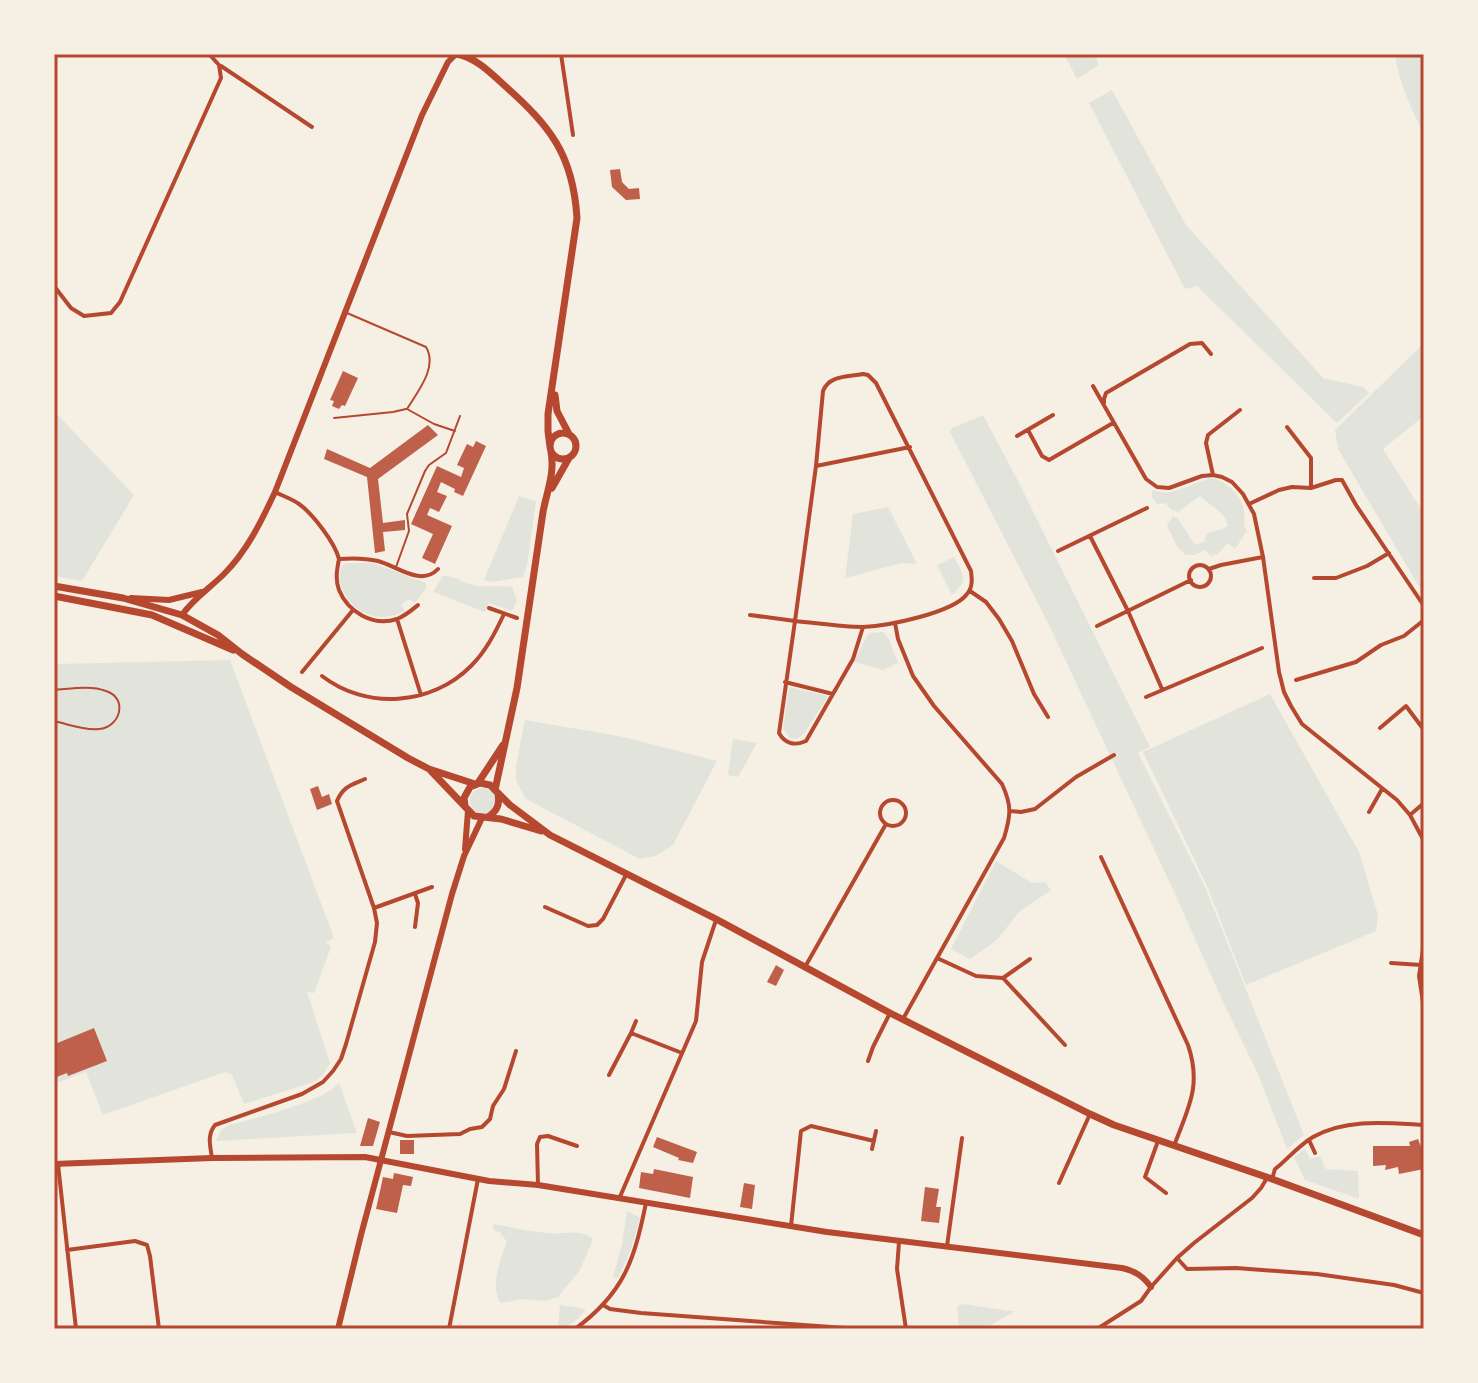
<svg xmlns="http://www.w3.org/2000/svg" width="1478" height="1383" viewBox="0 0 1478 1383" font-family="'Alegreya Sans',sans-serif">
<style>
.green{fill:#e2e4dc}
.building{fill:#bf614a}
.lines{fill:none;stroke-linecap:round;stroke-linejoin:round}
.path{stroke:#b5482f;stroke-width:2}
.service{stroke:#b5482f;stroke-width:2}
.minor{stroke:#b5482f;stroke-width:4}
.tertiary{stroke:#b5482f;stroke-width:6}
.secondary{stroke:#b5482f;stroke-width:6}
.primary{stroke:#b5482f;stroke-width:7}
.neatline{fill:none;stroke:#b5482f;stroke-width:3}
</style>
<rect width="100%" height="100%" fill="#f6efe4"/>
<path class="green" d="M1064,54h30l5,11 -22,14z
M1395,54h29v80c-13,-25 -25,-51 -29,-80z
M1112,90l74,135 137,153 40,9 6,6 -32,30 -140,-137 -12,3 -96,-186z
M1424,343v73l-41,33 41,65v81l-86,-146 -3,-19z
M54,411l80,84 -52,86 -28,-5z
M983,415l34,64 133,268 -12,6 67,134 99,248 -17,14 -29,-75 -35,-72 -47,-106 -128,-273 -98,-191 2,-4z
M1210,478c13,1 29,15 33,28 3,9 -1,17 4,25l-12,18 -7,-6 -10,11 -7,2 -6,-6 -11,5h-8l-8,-7 -11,-22 6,-10 5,3 17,26 9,-3 3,-9 12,-3 9,-4c-2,-13 -18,-21 -28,-30l-22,16 -6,-2 -7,-7 -8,1 -5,-7v-7l12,3 11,-2z
M519,496l17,5 -9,65 -4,11 -31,5 -8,-2z
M888,507l29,57 -15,-1 -57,15 8,-64z
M954,557c10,18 15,23 -2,38l-15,-30z
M347,563h26l53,20v5l-11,15 -6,-4 -8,6 4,6c-25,13 -52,4 -63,-22 -3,-9 -4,-16 1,-24z
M443,576c11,-1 16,5 26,8 15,5 29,0 43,3l5,14 -5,10 -23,-8 -4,9 -52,-20z
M883,632l6,7 9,24 -15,7 -29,-8 13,-26 4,-3z
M230,660l104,278 -8,4 5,5 -17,46 -7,-1 23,71 -7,12 -9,7 -70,22 -12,-29 -7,-3 -122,43 -17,-43 -32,12v-420z
M789,687l39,9 -24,38 -7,5 -7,-1 -7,-9z
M1270,694l89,158 19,63 -2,16 -130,54 -39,-99 -64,-134z
M525,720l99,17 93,24 -44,84 -17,11 -16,3 -114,-60 -10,-18v-15z
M733,739l24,4 -19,34 -10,-2z
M470 801a13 13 0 1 1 26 0a13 13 0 1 1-26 0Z
M996,861l36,22 13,-1 6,8 -32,22 -22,28 -27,19 -19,-10z
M339,1083l18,50 -141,8 5,-11 6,-4c27,-8 94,-23 112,-43z
M1305,1149l5,10 10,-3 6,13 32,2 1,28 -54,-19 -11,-23z
M627,1211l13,7 -9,31 -13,29h-5l9,-34z
M494,1224c18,4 35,7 53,9 15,2 33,-4 45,5v4l-12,28 -22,27 -12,4 -23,-2 -22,4c-12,-15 0,-46 6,-61l-7,-10 -7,-2z
M963,1304l47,7h5l-31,18h-25l-2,-23z
M560,1305l26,4c-7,9 -16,19 -28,20z"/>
<path class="building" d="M620,169l2,13 7,7 10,-1 1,11 -14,1 -14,-13 -2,-17z
M343,371l15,7 -13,28 -3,-1 -3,4 -7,-3 2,-5 -4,-1z
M428,425l10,10 -60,44 5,44 22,-3v10l-22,2 2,19 -10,2 -8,-76 -43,-18 3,-10 43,19z
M476,441l10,5 -23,50 -9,-4 1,-3 -14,-7 -4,10 10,4 -8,16 -9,-4 -3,7 25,11 -17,38 -13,-6 11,-24 -22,-10 26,-58 24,11 3,-9 -7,-3 10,-21 6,3z
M318,786l4,11 7,-3 3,10 -15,6 -7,-21z
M776,965l8,5 -8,16 -9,-4z
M94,1028l13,33 -39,15 -1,-3 -13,5v-28l3,-1 -2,-5z
M368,1118l12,4 -7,24h-13z
M657,1137l40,15 -4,11 -15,-3 1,-2 -26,-11z
M1418,1139l3,8h3v22l-25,5 -1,-7 -13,3 1,-5 -13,1v-20h37l-1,-4z
M400,1140h14v14h-14z
M654,1169l39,8 -3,21 -51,-10 2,-16 12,2z
M394,1173l19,4 -2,9 -8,-1 -6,28 -21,-4 7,-32 10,2z
M744,1183l11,2 -3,24 -12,-2z
M925,1187l14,2 -3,18h5l-2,16 -18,-2z"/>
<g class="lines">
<path class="path" d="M54,690c16,-1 36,-5 52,1 22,7 15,36 -7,38 -14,2 -31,-5 -45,-8"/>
<path class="service" d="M347,313l79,34c12,20 -8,44 -19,62l27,15 21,7
M334,418l59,-6 13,-3
M396,567l13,-36 -2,-17 18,-43 4,-6 17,-12 14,-37"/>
<path class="minor" d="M561,54l12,81
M221,66l91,61
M54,286l17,22 13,8 27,-3 9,-11 101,-224 -2,-13 -10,-11
M863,374l5,1 8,8 95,188c1,8 2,16 -4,23 -14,19 -80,32 -104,33 -23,0 -46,-4 -68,-6l21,-155 7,-75c6,-16 25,-14 40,-17z
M1093,386l53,93 11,8 12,1 33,-12 11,-1 9,2 10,5 11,12 11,20 9,43 16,115 5,20 7,14 11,18 95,76 13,15 14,26
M1104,403v-4l2,-6 84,-49 12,-1 9,11
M1287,427l24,31v30
M1028,430l14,26 7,4 64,-37
M1017,436l36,-21
M816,466l94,-19
M1213,475l-7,-32 2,-8 32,-25
M275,492c8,4 17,7 24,12 14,10 36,39 40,55 13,-1 26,-1 39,2 19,5 43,26 60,8
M1249,504l30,-14 13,-3 19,1 25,-8h6l14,25 68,101
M1090,536l38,75 34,78
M1058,551l89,-43
M339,559c-2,10 -4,21 0,31 9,22 34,37 58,29 8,-3 15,-9 21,-14
M1189 576a11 11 0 1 1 22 0a11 11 0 1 1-22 0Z
M1209,569l12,-4 42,-8
M1314,578h22l31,-12 22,-13
M970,591l16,11 13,17 13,22 22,53 14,23
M489,608l28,10
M750,615l45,6 -16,112c6,11 16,13 27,8l47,-82 10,-32
M397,619l24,76
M895,623l3,16 15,37 21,30 68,78c10,22 9,31 2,54l-101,181
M1097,626l94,-46
M302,672l51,-62
M322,676c44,34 109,30 149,-10 15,-15 24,-33 33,-52
M1296,680l60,-18 25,-17 23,-9 20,-16
M785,682l48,12
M1146,697l116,-49
M1380,728l26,-22 18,24
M880 813a13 13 0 1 1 26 0a13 13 0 1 1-26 0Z
M1011,811l10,1 14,-3 41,-32 38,-22
M1369,812l13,-23
M1410,815l14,-12
M1101,857l87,188c14,41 0,63 -14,101
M545,907l43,19 9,-1 6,-6 23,-44
M374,908l58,-21
M415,927l3,-24 -3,-9
M1424,943l-5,33 5,33
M937,958l39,18 27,2 62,67
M1391,963l30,2
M805,967l81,-143
M1003,978l27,-19
M631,1033l5,-12
M868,1061l5,-14 17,-34
M609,1075l22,-42 51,20
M389,1132l18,4 53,-2 10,-5 12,-2 8,-8 3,-13 11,-17 12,-38
M1309,1140l6,13
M1158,1141l-13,36 21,16
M872,1149l4,-18
M212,1158c-2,-13 -5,-23 3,-33l87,-31 21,-12 10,-11 8,-12 5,-15 29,-102 2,-19 -3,-15 -37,-107c6,-15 15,-16 28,-22
M58,1164l18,165
M1272,1179l3,-10 5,-4c10,-9 21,-21 33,-28 34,-19 75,-14 111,-12
M1059,1183l31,-69
M538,1185l-1,-41 3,-7 8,-1 29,10
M619,1199l77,-178 6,-59 14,-42
M791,1226l10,-95 10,-5 63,15
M899,1242l-2,27 9,60
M947,1246l15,-108
M67,1250l68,-9 12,4 3,11 9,73
M1177,1258l10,11 49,-1 81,6 77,11 30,8
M603,1305l7,4 31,4 218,16
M449,1329l29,-150
M575,1329c49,-36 59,-68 71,-126
M1097,1329l44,-28 10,-14 26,-29 17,-15 58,-45 9,-10 6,-10"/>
<path class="tertiary" d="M465,849l3,-38
M54,1164l158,-6 153,-1 124,24 49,4 289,47 295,36c13,3 21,8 29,19
M338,1329l23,-94 91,-341 12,-38 18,-38"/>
<path class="secondary" d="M131,598l38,2 33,-8
M182,615c11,-16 28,-27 42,-41 23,-23 37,-52 51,-82l147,-377 26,-53 8,-8"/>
<path class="primary" d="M457,54c19,4 33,18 47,31 46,41 69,69 73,133l-29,196v17l2,16
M555,395l2,16 12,23
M550 446a13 13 0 1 1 26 0a13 13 0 1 1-26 0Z
M552,488l17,-30
M54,586l69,12 59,17 36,20 24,19 49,33 117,71 21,11 46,15
M54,596l98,19 81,35
M431,771l43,45 27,3 40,12
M478,783l25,-38
M495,790l22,-102 26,-176c4,-21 12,-39 8,-60
M465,806l-1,-8 6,-11 10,-4 10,2 20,20 40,30 166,84 174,94 200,101 24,11 158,54 152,56
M488,817c9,-6 12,-12 10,-23"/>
</g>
<rect width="1478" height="1383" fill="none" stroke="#f6efe4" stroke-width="112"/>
<rect x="56" y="56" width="1366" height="1271" class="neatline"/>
</svg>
